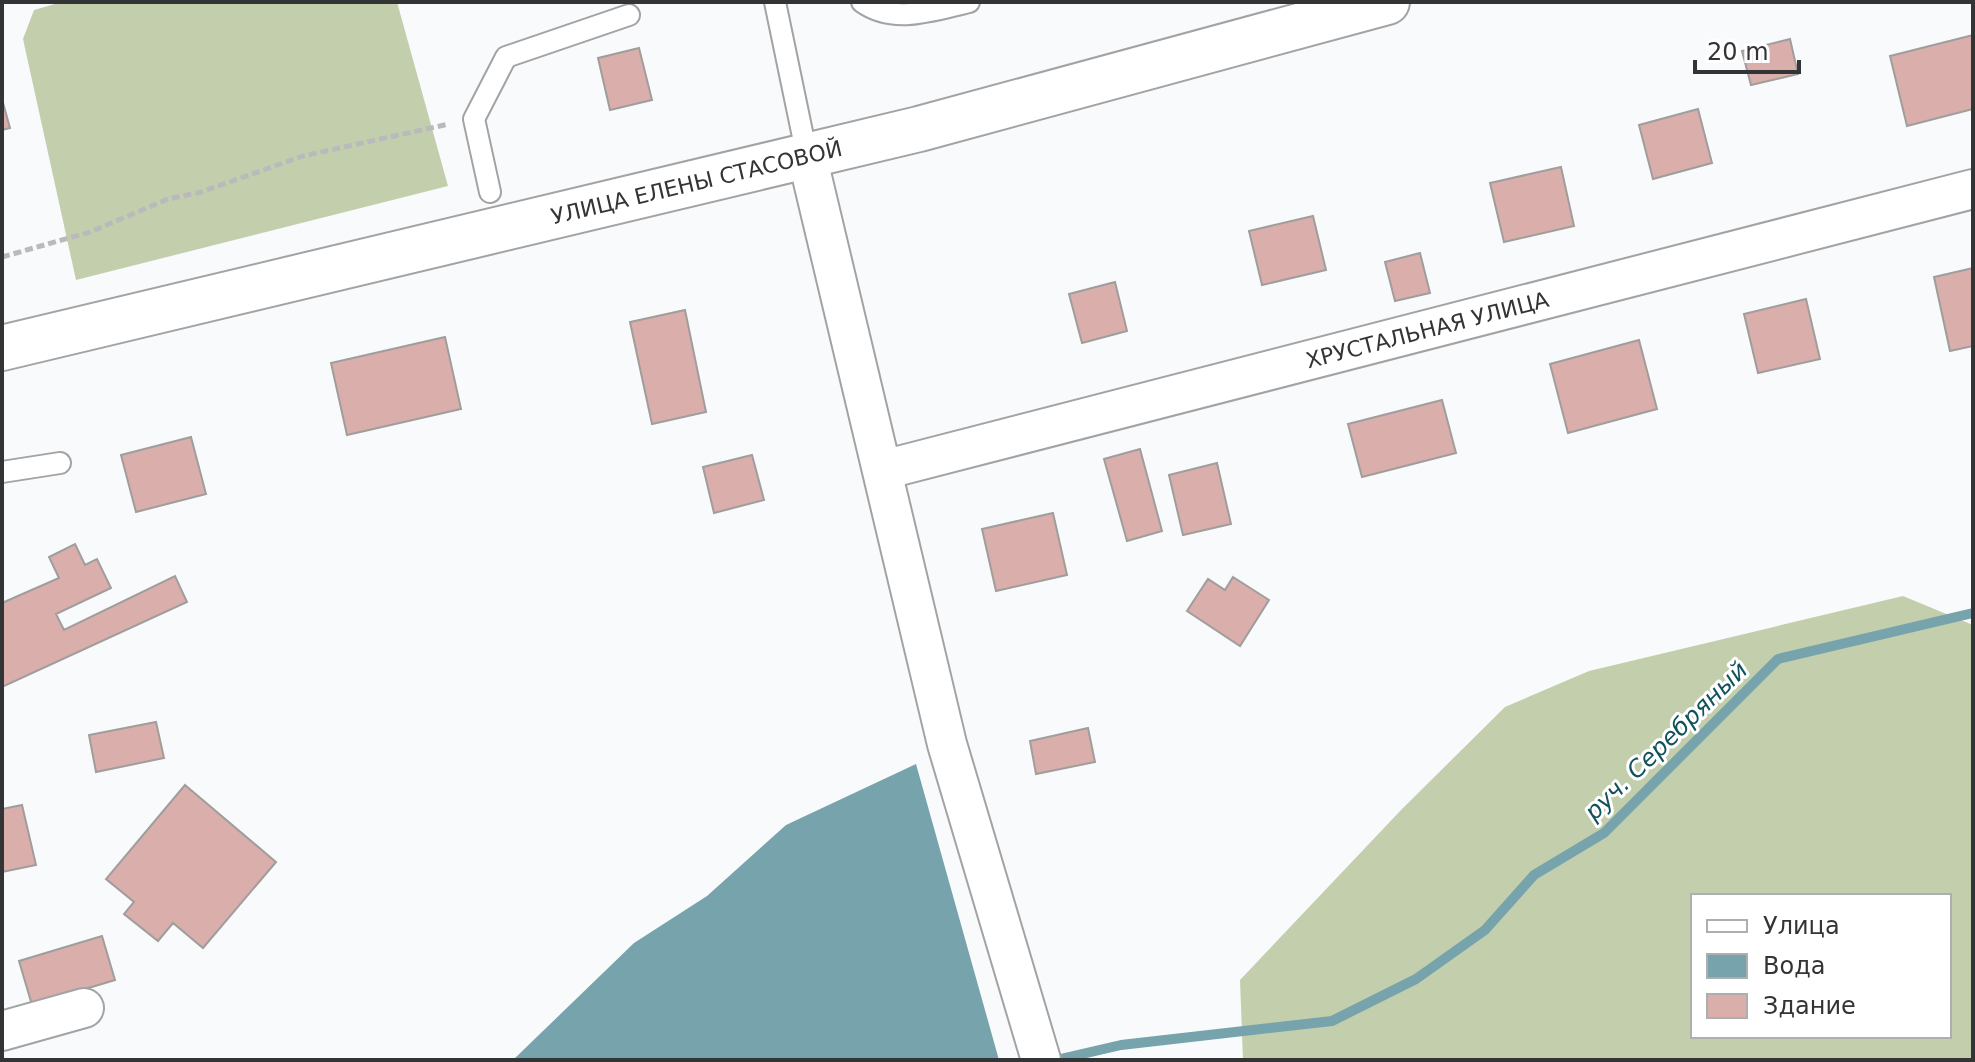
<svg xmlns="http://www.w3.org/2000/svg" width="1975" height="1062" viewBox="0 0 1975 1062" font-family="'DejaVu Sans',sans-serif">
<style>
.forest{fill:#c3cfac;fill-rule:evenodd}
.water{fill:#76a3ac}
.lines{fill:none;stroke-linecap:round;stroke-linejoin:round}
.stream{stroke:#76a3ac;stroke-width:10}
.building{fill:#d9aeab;stroke:#a09d9d;stroke-width:2}
.lane-casing{stroke:#a1a3a5;stroke-width:24}
.street-casing{stroke:#a1a3a5;stroke-width:42}
.secondary-casing{stroke:#a1a3a5;stroke-width:48}
.path{stroke:#b9babc;stroke-width:5;stroke-dasharray:8 4;stroke-linecap:butt}
.lane{stroke:#fff;stroke-width:20}
.street{stroke:#fff;stroke-width:38}
.secondary{stroke:#fff;stroke-width:44}
.labels{text-anchor:middle;stroke-width:6;stroke-linejoin:round;paint-order:stroke}
.street-label{font-size:22px;fill:#333435;stroke:#fff}
.water-label{font-size:24px;font-style:italic;fill:#0f525c;stroke:#fff}
</style>
<rect width="100%" height="100%" fill="#f9fafc"/>
<path class="forest" d="M62,2h335l51,184 -372,94 -53,-241 11,-29z
M1903,596l70,29v435h-730l-3,-80 162,-171 103,-102 84,-36zM1693,896h256v140h-256z"/>
<path class="water" d="M916,764l83,296h-486l121,-117 73,-47 79,-71z"/>
<g class="lines">
<path class="stream" d="M1056,1060l65,-15 211,-24 84,-42 69,-49 49,-55 70,-42 174,-174 195,-46"/>
</g>
<path class="building" d="M1973,35v74l-66,17 -17,-70z
M1790,39l8,35 -47,11 -9,-34z
M639,48l13,52 -42,10 -12,-52z
M2,99l8,29 -8,2z
M1698,109l14,54 -59,16 -14,-54z
M1561,167l13,59 -70,16 -14,-59z
M1313,216l13,54 -64,15 -13,-54z
M1420,253l10,40 -35,8 -10,-39z
M1973,268v78l-23,5 -16,-74z
M1115,282l12,49 -45,12 -13,-49z
M1806,299l14,60 -62,14 -14,-59z
M685,310l21,102 -54,12 -22,-102z
M445,337l16,72 -114,26 -16,-72z
M1639,340l18,69 -89,24 -18,-69z
M1442,400l14,53 -94,24 -14,-53z
M191,437l15,57 -70,18 -15,-57z
M1140,449l22,82 -35,10 -23,-82z
M752,455l12,45 -50,13 -11,-46z
M1217,463l14,61 -48,11 -14,-60z
M1053,513l14,62 -71,16 -14,-62z
M75,544l10,21 12,-6 14,29 -55,26 8,16 111,-54 12,26 -185,85v-84l57,-25 -10,-21z
M1233,577l36,23 -29,46 -53,-35 21,-32 17,11z
M156,722l8,36 -68,14 -7,-37z
M1088,728l7,34 -59,12 -6,-33z
M185,785l91,77 -73,86 -30,-25 -15,18 -34,-27 10,-12 -28,-23z
M22,805l14,60 -34,7v-63z
M102,936l13,44 -83,25 -13,-44z"/>
<g class="lines">
<defs>
<path id="lane" d="M775,2l32,154
M862,2c32,23 72,8 107,0
M490,192l-16,-73 32,-62 123,-42
M2,472l58,-9"/>
<g id="street">
<path d="M807,156l140,588 94,316"/>
<path id="s1" d="M883,470l1090,-281"/>
<path d="M2,1031l82,-23"/>
</g>
<g id="secondary">
<path id="s2" d="M2,348l917,-219 468,-127"/>
</g>
</defs>
<use href="#lane" class="lane-casing"/>
<use href="#street" class="street-casing"/>
<use href="#secondary" class="secondary-casing"/>
<path class="path" d="M2,257l88,-25 78,-33 33,-7 102,-36 146,-32"/>
<use href="#lane" class="lane"/>
<use href="#street" class="street"/>
<use href="#secondary" class="secondary"/>
</g>
<g class="labels">
<g class="street-label">
<text dy="8" stroke="none"><textPath href="#s2" startOffset="714">УЛИЦА ЕЛЕНЫ СТАСОВОЙ</textPath></text>
<text dy="8" stroke="none"><textPath href="#s1" startOffset="562">ХРУСТАЛЬНАЯ УЛИЦА</textPath></text>
</g>
<g class="water-label">
<text transform="translate(1666 741) rotate(-44)" y="8">руч. Серебряный</text>
</g>
</g>
<rect width="1975" height="1062" fill="none" stroke="#333435" stroke-width="8"/>
<rect x="1691" y="894" width="260" height="144" fill="#ffffff" stroke="#adaeae" stroke-width="2"/>
<rect x="1707" y="920" width="40" height="12" fill="#ffffff" stroke="#adaeae" stroke-width="2"/>
<text x="1763" y="934" font-size="24" fill="#333435">Улица</text>
<rect x="1707" y="954" width="40" height="24" fill="#76a3ac" stroke="#adaeae" stroke-width="2"/>
<text x="1763" y="974" font-size="24" fill="#333435">Вода</text>
<rect x="1707" y="994" width="40" height="24" fill="#d9aeab" stroke="#adaeae" stroke-width="2"/>
<text x="1763" y="1014" font-size="24" fill="#333435">Здание</text>
<path d="M1695 60v12h104v-12" fill="none" stroke="#333435" stroke-width="4"/>
<text x="1707" y="60" font-size="24" fill="#333435" stroke="#ffffff" stroke-width="6" paint-order="stroke">20 m</text>
</svg>
